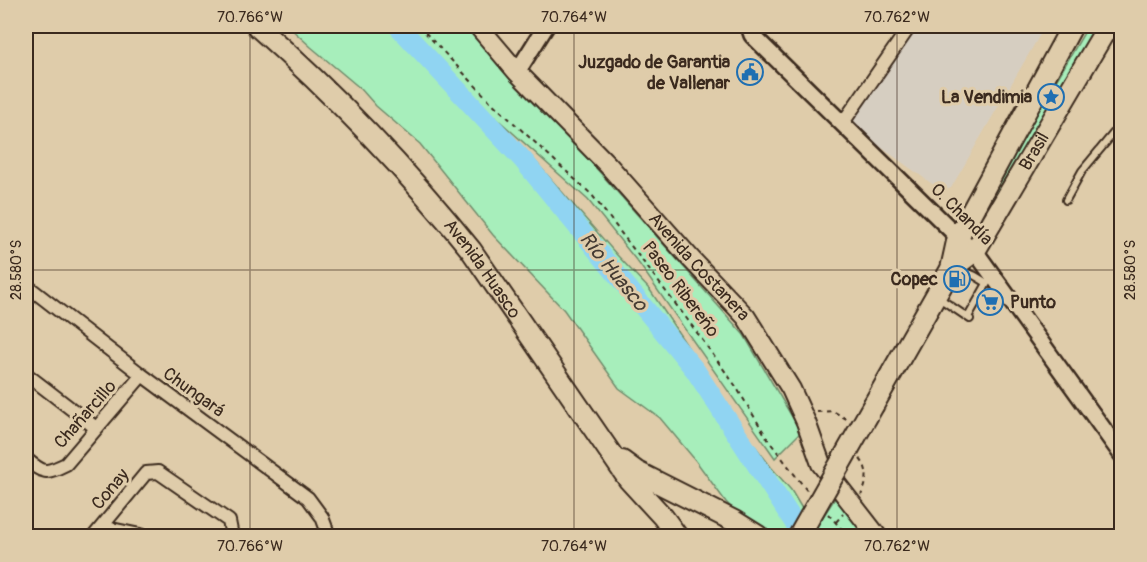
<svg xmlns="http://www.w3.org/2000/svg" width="1147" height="562" viewBox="0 0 1147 562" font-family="Pangolin,sans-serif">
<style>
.built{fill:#d6cec1}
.green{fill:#a7eebb;stroke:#718c6c;stroke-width:1.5}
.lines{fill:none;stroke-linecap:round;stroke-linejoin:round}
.river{stroke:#90d4f2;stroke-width:20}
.service-casing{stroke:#3b2a1e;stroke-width:10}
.minor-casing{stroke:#3b2a1e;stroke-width:16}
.tertiary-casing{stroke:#3b2a1e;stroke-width:20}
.secondary-casing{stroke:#3b2a1e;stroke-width:22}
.primary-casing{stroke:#3b2a1e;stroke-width:24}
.path{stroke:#3b2a1e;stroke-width:2;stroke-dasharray:4.5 4.5;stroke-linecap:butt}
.service{stroke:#dfccaa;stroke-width:6}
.minor{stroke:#dfccaa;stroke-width:12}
.tertiary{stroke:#dfccaa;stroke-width:15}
.secondary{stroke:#dfccaa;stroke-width:18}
.primary{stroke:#dfccaa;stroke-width:20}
.primary-bridge-casing{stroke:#3b2a1e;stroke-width:24;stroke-linecap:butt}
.primary-bridge{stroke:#dfccaa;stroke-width:20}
.ticks{fill:none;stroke:#3b2a1e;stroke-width:1.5;stroke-opacity:0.45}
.labels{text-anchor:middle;stroke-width:6;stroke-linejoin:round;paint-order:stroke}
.poi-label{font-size:18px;font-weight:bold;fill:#3b2a1e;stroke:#dfccaa;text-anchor:end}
.street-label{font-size:18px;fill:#3b2a1e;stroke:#dfccaa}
.water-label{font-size:20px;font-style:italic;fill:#443b33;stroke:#dfccaa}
.neatline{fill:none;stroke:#3b2a1e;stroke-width:2}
.ticks-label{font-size:15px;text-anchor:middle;fill:#3b2a1e}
</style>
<rect width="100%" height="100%" fill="#dfccaa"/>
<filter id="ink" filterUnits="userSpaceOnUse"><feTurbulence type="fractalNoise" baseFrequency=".0167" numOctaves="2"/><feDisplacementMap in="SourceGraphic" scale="12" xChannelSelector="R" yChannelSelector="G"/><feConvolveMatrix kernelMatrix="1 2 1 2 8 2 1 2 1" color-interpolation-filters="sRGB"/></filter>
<g filter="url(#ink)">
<path class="built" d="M916,26h129l-94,162 -9,3 -92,-66z"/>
<path class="green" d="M288,26h117l1,1v-1h64l274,309 57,97 -26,26 -135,-193 -52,-65 -112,-100 -26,-26 -3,11 61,64 15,-2 94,108 33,35 93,140 28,37 20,23 16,27 14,3 16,-25 34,41h-112l-33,-34 -30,-41 -36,-43 -41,-30 -55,-78 -71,-75 -73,-91 -44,-38 -15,-17 -50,-42z
M1088,26h14l-125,204 -2,-10z"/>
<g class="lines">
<path class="river" d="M398,26l125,134 172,210 108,166"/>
<defs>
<path id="service" d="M1066,200l16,-29 40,-48
M958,274c10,-5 20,4 29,9
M939,298l31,21
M968,317l21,-37"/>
<path id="minor" d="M842,124l68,-98
M26,285l116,90 166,123 14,19 7,19
M26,374l70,54
M26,459c18,15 19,15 40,5l76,-89
M102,527l43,9
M94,536l52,-63 12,-1 71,49 3,15"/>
<path id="tertiary" d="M749,26l3,9 206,202 17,14 147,204
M517,72l29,-46"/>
<g id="secondary">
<path id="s1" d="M478,26l39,46 91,93 83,94 55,58 45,72 15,33 15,42 56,72"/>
</g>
<g id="primary">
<path id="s2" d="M257,26c78,69 148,142 214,224l158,230 34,37 14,19"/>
<path id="s3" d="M951,269l24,-18 133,-225"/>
<path d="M874,404l77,-135 7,-32 114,-211"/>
<path d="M622,461l15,11 97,49 24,15"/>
</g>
</defs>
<use href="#service" class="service-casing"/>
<use href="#minor" class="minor-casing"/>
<use href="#tertiary" class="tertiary-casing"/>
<use href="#secondary" class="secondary-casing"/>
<use href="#primary" class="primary-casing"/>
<path class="path" d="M419,26l71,75 102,94 95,124 48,66 34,56 39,51
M817,412l16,-1 15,9
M860,459c9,10 8,24 1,36
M828,514l20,22
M836,522l7,-8"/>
<use href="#service" class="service"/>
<use href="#minor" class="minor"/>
<use href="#tertiary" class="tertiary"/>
<use href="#secondary" class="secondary"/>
<use href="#primary" class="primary"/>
<defs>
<path id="primary-bridge" d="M799,536l75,-132"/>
</defs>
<use href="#primary-bridge" class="primary-bridge-casing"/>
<use href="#primary-bridge" class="primary-bridge"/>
</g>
</g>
<path class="ticks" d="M250,26v510M574,26v510M897,26v510M26,270h1096"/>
<defs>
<symbol id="civic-ring" viewBox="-11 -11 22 22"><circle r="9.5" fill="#dfccaa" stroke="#1f6fb2" stroke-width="1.5"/><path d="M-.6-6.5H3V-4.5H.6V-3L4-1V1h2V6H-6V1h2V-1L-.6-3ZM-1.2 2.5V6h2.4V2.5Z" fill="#1f6fb2"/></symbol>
<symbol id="sight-ring" viewBox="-11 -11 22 22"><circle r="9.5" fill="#dfccaa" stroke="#1f6fb2" stroke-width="1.5"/><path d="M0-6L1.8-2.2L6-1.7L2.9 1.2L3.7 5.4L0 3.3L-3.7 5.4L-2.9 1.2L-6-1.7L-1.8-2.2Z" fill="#1f6fb2"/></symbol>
<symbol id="fuel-ring" viewBox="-11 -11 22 22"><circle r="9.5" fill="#dfccaa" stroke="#1f6fb2" stroke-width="1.5"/><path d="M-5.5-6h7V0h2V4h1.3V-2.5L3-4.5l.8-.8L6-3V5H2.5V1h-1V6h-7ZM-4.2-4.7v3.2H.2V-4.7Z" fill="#1f6fb2"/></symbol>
<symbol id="supermarket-ring" viewBox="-11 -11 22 22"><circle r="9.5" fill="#dfccaa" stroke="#1f6fb2" stroke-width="1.5"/><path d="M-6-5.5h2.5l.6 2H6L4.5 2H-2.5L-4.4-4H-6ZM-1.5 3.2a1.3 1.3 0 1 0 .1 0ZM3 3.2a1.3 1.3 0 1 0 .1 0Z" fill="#1f6fb2"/></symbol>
</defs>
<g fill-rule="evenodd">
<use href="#civic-ring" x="735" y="57" width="30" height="30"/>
<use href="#sight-ring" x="1036" y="82" width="30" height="30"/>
<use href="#fuel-ring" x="942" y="264" width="30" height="30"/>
<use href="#supermarket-ring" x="975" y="287" width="30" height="30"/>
</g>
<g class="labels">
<g class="poi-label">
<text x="730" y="68">Juzgado de Garantia<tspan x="730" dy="21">de Vallenar</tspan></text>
<text x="1032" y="103">La Vendimia</text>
<text x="938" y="285">Copec</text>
<text x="1010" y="308" text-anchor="start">Punto</text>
</g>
<g class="street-label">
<text dy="6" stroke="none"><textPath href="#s3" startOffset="146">Brasil</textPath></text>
<text transform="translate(962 214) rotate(45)" y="6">O. Chandía</text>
<text dy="6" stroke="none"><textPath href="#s1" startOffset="327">Avenida Costanera</textPath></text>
<text dy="6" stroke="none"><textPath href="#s2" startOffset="332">Avenida Huasco</textPath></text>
<text transform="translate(681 289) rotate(53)" y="6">Paseo Ribereño</text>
<text transform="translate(194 392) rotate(36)" y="6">Chungará</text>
<text transform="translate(85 414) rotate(-49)" y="6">Chañarcillo</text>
<text transform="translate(110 489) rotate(-50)" y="6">Conay</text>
</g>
<g class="water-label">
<text transform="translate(614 271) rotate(51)" y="7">Río Huasco</text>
</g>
</g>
<rect width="1147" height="562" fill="none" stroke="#dfccaa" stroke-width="66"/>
<rect x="33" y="33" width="1081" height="496" class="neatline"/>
<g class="ticks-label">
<text x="250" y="22">70.766°W</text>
<text x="574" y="22">70.764°W</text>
<text x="897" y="22">70.762°W</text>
<text transform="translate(16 270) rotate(-90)" y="5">28.580°S</text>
<text transform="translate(1130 270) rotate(-90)" y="5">28.580°S</text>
<text x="250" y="551">70.766°W</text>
<text x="574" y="551">70.764°W</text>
<text x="897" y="551">70.762°W</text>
</g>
</svg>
